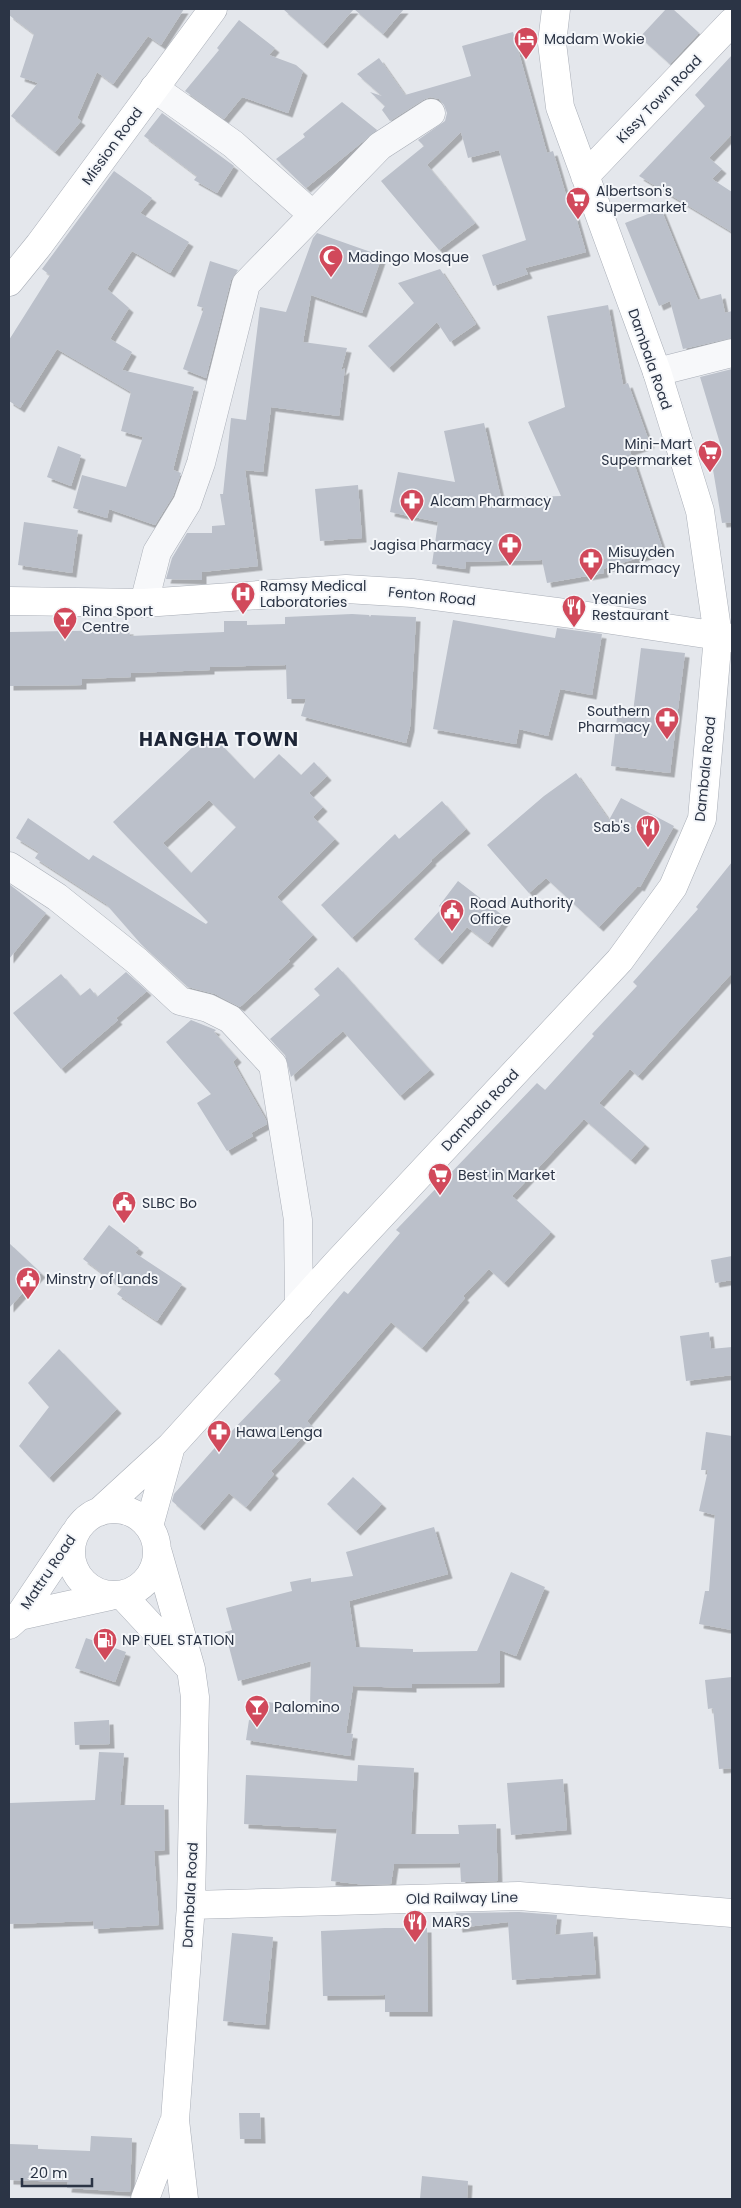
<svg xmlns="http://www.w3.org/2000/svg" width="741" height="2208" viewBox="0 0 741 2208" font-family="Poppins,sans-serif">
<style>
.building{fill:#bbc0ca;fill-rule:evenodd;filter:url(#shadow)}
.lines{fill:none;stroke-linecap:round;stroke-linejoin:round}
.street-casing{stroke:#a9aeb7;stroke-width:29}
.secondary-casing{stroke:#a9aeb7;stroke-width:29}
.street{stroke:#f7f8fa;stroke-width:28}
.secondary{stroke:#fff;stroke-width:28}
.labels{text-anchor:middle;stroke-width:4;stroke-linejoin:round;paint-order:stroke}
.poi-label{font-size:14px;fill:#2b3445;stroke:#f4f6f9;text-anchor:start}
.street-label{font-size:14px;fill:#2b3445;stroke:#f4f6f9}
.district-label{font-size:19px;font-weight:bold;letter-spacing:1px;fill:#1d2536;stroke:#f4f6f9}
</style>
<defs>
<filter id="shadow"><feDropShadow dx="4.5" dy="4.5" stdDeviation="0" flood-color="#0004"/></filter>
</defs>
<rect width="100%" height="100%" fill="#e4e7ec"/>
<path class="building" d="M9,9h175l-23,36 -13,-9 -35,48 -16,-12 -20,46 4,3 -26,31 -44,-36 27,-33 -18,-6 14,-43 -25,-19z
M283,9h121l-21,25 -29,-25 -31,35z
M666,9h7l26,24 -29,31 -30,-27z
M239,20l36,28 -6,7 27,10 7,6 -15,42 -46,-16 -18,22 -39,-28 34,-41 -2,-2z
M513,32l34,121 6,-2 16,54 3,-1 14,48 -61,16 3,6 -35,12 -11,-31 44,-15 -27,-90 -31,8 -7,-26 -34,33 48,58 -36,27 -58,-69 43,-35 -6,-6 27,-19 2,-8 -3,-8 -5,-6 -9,-2 -7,3 -33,21 -8,-11 3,-4 -15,-14 12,4 -25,-22 22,-16 26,37 66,-19 -9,-30z
M732,55v79l-23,24 13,11 -10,10 20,13v40l-93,-56 66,-70 -10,-11z
M342,102l35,28 -71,58 -30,-29 29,-22 -2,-3z
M162,113l72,53 -17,27 -23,-13 3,-4 -53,-40z
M114,171l38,27 -12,15 49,29 -19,31 -38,-22 -25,38 22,19 -19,31 22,13 -10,18 72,17 -21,83 8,3 -8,23 -18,29 -46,-16 -2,9 -34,-10 9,-33 44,12 17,-50 -22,-6 10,-39 -74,-43 -37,59 -11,-7v-61l41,-65 -8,-6z
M661,209l37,91 23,-6 4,19 7,-2v27l-49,11 -13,-48 -11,5 -34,-83z
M317,233l65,23 -20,57 -51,-18 -8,47 44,6 -6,23 4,-3 -6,48 -68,-9 -8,65 -18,-2 13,96 -56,6v8l-36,-1 6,-21 15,-25h25v-7l13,-1 -5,-31h3l8,-76 15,2 14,-113 26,5 27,-74z
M210,261l28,9 -7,10 -25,98 -23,-9 21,-61 -7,-2z
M440,269l36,55 -26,18 -13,-20 -48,46 -21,-22 46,-43 -16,-20z
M608,305l15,80 5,-2 22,61 -20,7 33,99 -60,19 1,4 -57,10 -5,-23 -76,2 -1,7 -33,-5 6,-42 -48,-10 8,-40 57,10 -11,-51 40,-8 17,75 60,-2 -33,-74 37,-15 -18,-91z
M732,369v153l-10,1 -12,-71 12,-2 -22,-73z
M58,446l23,9 -10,31 -24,-9z
M358,485l4,53 -42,3 -5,-52z
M24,522l54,8 -6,43 -54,-8z
M352,614l17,1 1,2 1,-2 45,2 -6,110 -4,16 -105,-27 5,-17h-19l-1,-34 -76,2v3l-79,3v4l-49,2v6l-73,1v-54l120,-2 1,6 94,-4v-11h23v4l38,-1v-7z
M453,620l102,18 2,-10 45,6 -10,61 -32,-6 -12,47 -29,-7 -3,15 -83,-15z
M641,648l44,5 -15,120 -59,-7 7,-56 15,2z
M209,732l45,47 25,-25 22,21 13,-13 13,14 -18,17 14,14 -10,10 22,22 -58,58 36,38 -25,25 2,1 -50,46 -25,-13 -27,-7 -47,-43 -35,-40 -71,-46 4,-6 -23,-14 12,-20 61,42 4,-5 113,69 2,-2 -95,-100zM209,800l27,27 -45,46 -28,-30z
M576,773l33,47 12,-22 53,28 -34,61 -2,-1 -39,41 -53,-49 -17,15 -42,-48 57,-49z
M442,801l24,28 -35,31 1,1 -80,77 -31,-33 74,-71 4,5z
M732,862v111l-94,103 -8,-7 -31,34 46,41 -14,16 -47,-41 -72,77 39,36 -47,51 -15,-14 -26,27 2,2 -43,50 -31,-26 -84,99 5,6 -41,44 3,3 -28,33 -17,-14 -29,33 -28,-25 2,-7 53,-60 1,1 53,-55 -7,-6 70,-83 4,3 52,-61 -4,-3 141,-147 8,7 49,-54 -2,-2 45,-48 -4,-4 65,-73 -2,-2z
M458,881l48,37 -18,25 -21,-16 -29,33 -24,-21 28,-31 -3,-2z
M9,884l37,29 -37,46z
M338,967l92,103 -30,26 -57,-65 -52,46 -6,-22 -15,-16 50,-44 -6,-6z
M126,972l21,19 -31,27 2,2 -57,49 -48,-56 48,-39 19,22 10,-8 7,9z
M191,1020l25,10 -2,2 23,26 -4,4 33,58 1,4 -16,9 2,3 -26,15 -30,-48 14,-9 -45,-52z
M109,1225l30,23 -4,5 47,31 -25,37 -40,-27 5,-6 -39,-29z
M9,1243l32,30 -32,35z
M732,1256v24l-17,3 -4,-23z
M709,1332l2,17 21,-2v28l-46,6 -6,-45z
M59,1349l58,60 -68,69 -30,-32 30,-39 -21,-24z
M706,1432l26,4v194l-33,-6 6,-33h4l6,-76 -16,-4 9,-41h-7z
M353,1477l29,27 -26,27 -29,-27z
M434,1527l14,47 -99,27 7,46 57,2v3l64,-1 34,-79 34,15 -29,69 -16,-6v33l-88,1v4l-59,-2 -7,47 7,1 -3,22 -104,-16 3,-20 9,1 3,-20 49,7 1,-47 -73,20 -13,-49 7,-2 -6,-22 66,-17 -2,-9 21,-4v4l42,-6 -7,-24z
M86,1638l40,14 -11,30 -40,-14z
M732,1677v91l-13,1 -6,-61 -5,1 -3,-29z
M109,1720l1,24 -35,1 -1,-23z
M99,1752l25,1 -4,52h44l1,45 -11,1 5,74 -65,4 -1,-8 -84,3v-121l86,-3z
M358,1765l56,3 -3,66h48l-1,-9 38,-1 2,57 -37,1 -1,-19 -66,1 -3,20 -25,1 -35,-4 6,-52 -93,-5 2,-49 111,6z
M563,1779l4,51 -56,5 -4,-52z
M519,1912l38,3 -2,20 38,-3 3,42 -84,6 -4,-58 -50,6 -2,-15z
M385,1928h42l1,84h-43v-17l-62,1 -2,-65z
M232,1933l41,4 -8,88 -42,-4z
M239,2113h21l1,26h-21z
M91,2136l41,2 -2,54 -63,-4 1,-6 -59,-2v-36l29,1v4l52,2z
M422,2176l46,5 -1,18h-47z"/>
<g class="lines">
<defs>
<path id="street" d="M154,88l79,56 80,71
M657,372l75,-19
M144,603l13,-51 30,-49 14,-40 45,-179 134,-138 51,-33
M9,866l48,31 80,64 43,40 28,7 22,11 43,46 25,155 1,86"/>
<path id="secondary" d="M585,176l147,-154
M9,282l30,-37 174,-236
M9,601l135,2 202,-14 66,4 168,22 152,23
M71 1552a43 43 0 1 1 86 0a43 43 0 1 1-86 0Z
M99,1512l72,-66 166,-183 283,-303 53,-73 29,-68 16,-183 -18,-125 -43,-139 -97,-265 -8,-64 4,-34
M149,1526l22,-80
M158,1553l33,116 4,28 -4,208 -16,215 9,79
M122,1595l66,71
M19,1616l91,-20
M9,1625l10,-9 55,-82
M191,1905l328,-9 213,17
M145,2199l28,-75"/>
</defs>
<use href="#street" class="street-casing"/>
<use href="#secondary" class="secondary-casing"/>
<use href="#street" class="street"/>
<use href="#secondary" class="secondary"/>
</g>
<defs>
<symbol id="hotel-pin" viewBox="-11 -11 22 30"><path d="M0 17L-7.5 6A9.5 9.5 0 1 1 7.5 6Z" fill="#d1495b" stroke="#f4f6f9"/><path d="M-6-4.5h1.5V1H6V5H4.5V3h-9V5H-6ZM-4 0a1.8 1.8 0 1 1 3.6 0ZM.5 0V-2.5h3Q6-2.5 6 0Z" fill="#fff"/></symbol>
<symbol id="supermarket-pin" viewBox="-11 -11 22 30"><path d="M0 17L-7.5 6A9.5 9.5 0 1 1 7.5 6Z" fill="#d1495b" stroke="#f4f6f9"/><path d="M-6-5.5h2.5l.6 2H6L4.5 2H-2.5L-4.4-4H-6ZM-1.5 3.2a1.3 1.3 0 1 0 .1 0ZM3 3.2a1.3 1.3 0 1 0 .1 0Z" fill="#fff"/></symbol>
<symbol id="mosque-pin" viewBox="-11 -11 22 30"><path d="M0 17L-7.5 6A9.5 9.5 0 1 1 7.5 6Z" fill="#d1495b" stroke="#f4f6f9"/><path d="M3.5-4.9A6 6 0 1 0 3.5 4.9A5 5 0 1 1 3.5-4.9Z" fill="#fff"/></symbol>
<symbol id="pharmacy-pin" viewBox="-11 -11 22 30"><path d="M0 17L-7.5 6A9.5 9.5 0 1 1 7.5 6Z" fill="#d1495b" stroke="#f4f6f9"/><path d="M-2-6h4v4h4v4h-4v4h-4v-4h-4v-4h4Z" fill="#fff"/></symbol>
<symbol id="hospital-pin" viewBox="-11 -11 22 30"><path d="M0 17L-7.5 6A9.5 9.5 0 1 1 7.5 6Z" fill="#d1495b" stroke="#f4f6f9"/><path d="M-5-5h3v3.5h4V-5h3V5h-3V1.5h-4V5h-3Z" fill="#fff"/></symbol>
<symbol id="restaurant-pin" viewBox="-11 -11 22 30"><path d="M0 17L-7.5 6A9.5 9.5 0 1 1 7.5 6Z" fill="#d1495b" stroke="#f4f6f9"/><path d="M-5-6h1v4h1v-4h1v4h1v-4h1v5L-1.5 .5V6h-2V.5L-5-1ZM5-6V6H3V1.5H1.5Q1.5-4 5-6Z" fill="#fff"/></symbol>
<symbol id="bar-pin" viewBox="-11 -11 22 30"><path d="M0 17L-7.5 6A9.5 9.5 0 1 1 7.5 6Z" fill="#d1495b" stroke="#f4f6f9"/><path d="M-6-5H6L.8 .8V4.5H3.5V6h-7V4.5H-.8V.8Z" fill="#fff"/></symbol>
<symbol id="civic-pin" viewBox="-11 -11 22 30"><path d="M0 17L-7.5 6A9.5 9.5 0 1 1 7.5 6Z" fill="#d1495b" stroke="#f4f6f9"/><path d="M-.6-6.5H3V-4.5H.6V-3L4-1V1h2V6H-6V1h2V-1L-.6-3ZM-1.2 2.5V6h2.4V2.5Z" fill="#fff"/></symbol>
<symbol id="fuel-pin" viewBox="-11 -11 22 30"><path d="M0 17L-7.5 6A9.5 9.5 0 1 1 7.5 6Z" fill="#d1495b" stroke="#f4f6f9"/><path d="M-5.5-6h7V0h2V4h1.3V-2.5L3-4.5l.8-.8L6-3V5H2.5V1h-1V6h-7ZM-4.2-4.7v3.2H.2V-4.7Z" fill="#fff"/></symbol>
</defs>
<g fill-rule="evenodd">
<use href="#hotel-pin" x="512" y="25" width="28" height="38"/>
<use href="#supermarket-pin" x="564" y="185" width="28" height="38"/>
<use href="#mosque-pin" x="317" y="243" width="28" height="38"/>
<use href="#supermarket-pin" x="696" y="438" width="28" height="38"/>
<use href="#pharmacy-pin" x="398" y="487" width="28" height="38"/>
<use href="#pharmacy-pin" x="496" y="531" width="28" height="38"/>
<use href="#pharmacy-pin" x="577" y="546" width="28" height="38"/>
<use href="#hospital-pin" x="229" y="580" width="28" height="38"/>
<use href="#restaurant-pin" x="560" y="593" width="28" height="38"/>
<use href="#bar-pin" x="51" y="605" width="28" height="38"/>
<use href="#pharmacy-pin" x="653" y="705" width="28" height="38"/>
<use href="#restaurant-pin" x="634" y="813" width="28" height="38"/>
<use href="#civic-pin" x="438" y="897" width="28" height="38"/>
<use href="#supermarket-pin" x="426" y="1161" width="28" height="38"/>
<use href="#civic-pin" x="110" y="1189" width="28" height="38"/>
<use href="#civic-pin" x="14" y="1265" width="28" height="38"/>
<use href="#pharmacy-pin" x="205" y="1418" width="28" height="38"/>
<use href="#fuel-pin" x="91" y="1626" width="28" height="38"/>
<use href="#bar-pin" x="243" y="1693" width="28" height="38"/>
<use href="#restaurant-pin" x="401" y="1908" width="28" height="38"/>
</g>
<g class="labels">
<g class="poi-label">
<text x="544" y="44">Madam Wokie</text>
<text x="596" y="196">Albertson's<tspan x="596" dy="16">Supermarket</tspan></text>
<text x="348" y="262">Madingo Mosque</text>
<text x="692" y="449" text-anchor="end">Mini-Mart<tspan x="692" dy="16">Supermarket</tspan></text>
<text x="430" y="506">Alcam Pharmacy</text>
<text x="492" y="550" text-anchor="end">Jagisa Pharmacy</text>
<text x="608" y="557">Misuyden<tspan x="608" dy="16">Pharmacy</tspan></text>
<text x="260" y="591">Ramsy Medical<tspan x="260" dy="16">Laboratories</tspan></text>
<text x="592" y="604">Yeanies<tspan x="592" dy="16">Restaurant</tspan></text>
<text x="82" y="616">Rina Sport<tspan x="82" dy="16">Centre</tspan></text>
<text x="650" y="716" text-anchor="end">Southern<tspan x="650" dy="16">Pharmacy</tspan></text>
<text x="630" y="832" text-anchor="end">Sab's</text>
<text x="470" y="908">Road Authority<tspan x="470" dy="16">Office</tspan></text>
<text x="458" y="1180">Best in Market</text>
<text x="142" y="1208">SLBC Bo</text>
<text x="46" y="1284">Minstry of Lands</text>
<text x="236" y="1437">Hawa Lenga</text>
<text x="122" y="1645">NP FUEL STATION</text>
<text x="274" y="1712">Palomino</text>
<text x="432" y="1927">MARS</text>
</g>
<g class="street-label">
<text transform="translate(659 99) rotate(-46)" y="5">Kissy Town Road</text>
<text transform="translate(112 146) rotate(-54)" y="5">Mission Road</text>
<text transform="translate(650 359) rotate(71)" y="5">Dambala Road</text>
<text transform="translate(432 596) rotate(6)" y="5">Fenton Road</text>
<text transform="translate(705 769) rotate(-84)" y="5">Dambala Road</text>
<text transform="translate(480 1110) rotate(-47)" y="5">Dambala Road</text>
<text transform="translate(48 1572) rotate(-56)" y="5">Mattru Road</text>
<text transform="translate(190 1895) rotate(-87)" y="5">Dambala Road</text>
<text transform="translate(462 1898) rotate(-1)" y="5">Old Railway Line</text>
</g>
<g class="district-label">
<text x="219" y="746">HANGHA TOWN</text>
</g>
</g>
<rect width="741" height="2208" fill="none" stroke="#2b3445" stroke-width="20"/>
<path d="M22 2178v8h70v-8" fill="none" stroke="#2b3445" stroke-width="2.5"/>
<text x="30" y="2178" font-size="15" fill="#2b3445" stroke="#f4f6f9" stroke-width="4" paint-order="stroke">20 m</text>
</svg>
